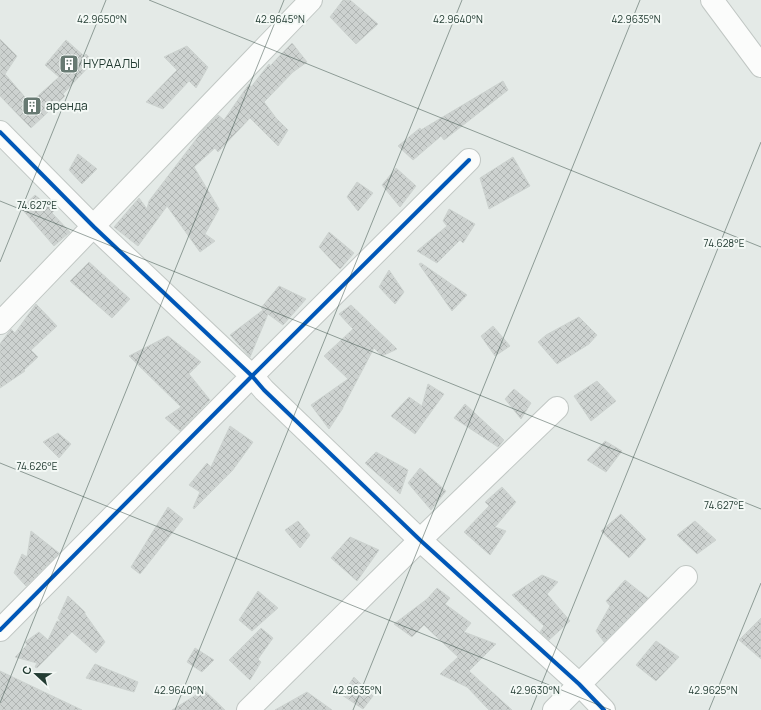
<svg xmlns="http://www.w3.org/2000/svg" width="761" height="710" viewBox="0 0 761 710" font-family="Manrope,sans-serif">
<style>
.building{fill:url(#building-cross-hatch);stroke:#cdd3d0}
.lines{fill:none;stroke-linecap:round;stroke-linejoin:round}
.minor-casing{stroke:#c1c7c4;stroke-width:24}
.minor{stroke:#fbfcfb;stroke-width:22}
.cycleway-casing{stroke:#f3f8f5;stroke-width:6}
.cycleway{stroke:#0057b8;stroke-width:4}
.ticks{fill:none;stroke:#233c33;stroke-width:1;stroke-opacity:0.45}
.labels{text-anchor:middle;stroke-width:4;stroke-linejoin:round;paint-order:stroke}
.poi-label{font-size:12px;fill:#233c33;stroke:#f3f8f5;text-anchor:start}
.ticks-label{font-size:10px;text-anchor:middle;fill:#233c33;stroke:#f3f8f5;stroke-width:4;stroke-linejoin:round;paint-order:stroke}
</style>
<defs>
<pattern id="building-cross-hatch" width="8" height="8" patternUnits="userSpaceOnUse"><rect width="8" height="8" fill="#cdd2d0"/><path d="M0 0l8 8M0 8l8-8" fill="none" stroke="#b0b5b3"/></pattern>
</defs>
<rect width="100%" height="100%" fill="#e4eae7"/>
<path class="building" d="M343,0h7l28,24 -22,20 -26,-27z
M0,39l17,17 -12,18 25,29 29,-26 -14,-12 21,-25 18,16 2,-2 7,8 -30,32 2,2 -34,32 -31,-32z
M292,43l15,19 -14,10 -29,30 12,16 12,12 -10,16 -28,-28 -32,34 -3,-4 -21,19 25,42 -14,25 10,7 -15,11 -33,-46 -29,40 -24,-19 25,-29 8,11 2,-8 55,-72 14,-14 6,5 25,-36 2,3 18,-23 1,2z
M187,46l21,21 -12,21 -7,-7 -26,28 -17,-7 31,-32 -13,-13z
M503,81l5,9 -64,50 -3,-4 -28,24 -15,-14 22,-18 1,2z
M78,154l19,15 -15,15 -13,-14z
M513,157l17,29 -41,23 -9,-31z
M396,168l20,18 -16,21 -18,-22z
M357,182l16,11 -15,18 -11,-14z
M35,195l19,16 -2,2 18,19 -16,14 -33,-38z
M449,209l26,15 -12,19 -3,-3 -23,23 -20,-12 30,-25 -4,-5z
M329,232l25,21 -14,16 -21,-22z
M89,262l41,37 -18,19 -42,-37z
M421,263l46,32 -15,16 -33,-47z
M389,270l15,22 -9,12 -16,-17z
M279,286l27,13 -23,26 -15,-11 -18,43 -20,-22 33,-25 -2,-2z
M36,304l21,22 -26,24 7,7 -14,13 1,1 -25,17v-44l11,-15 4,4z
M351,305l46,44 -15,7 -8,-8 -31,59v1l-14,21 -18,-24 37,-26 -24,-23 29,-27 -14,-15z
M579,317l18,18 -8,9 -32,20 -19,-22 8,-7z
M493,326l17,20 -15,10 -14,-20z
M168,336l33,26 -12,12 21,26 -30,31 -15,-13 16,-11 -52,-51z
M597,381l19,20 -25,20 -17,-25z
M428,384l16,10 -29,40 -24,-18 18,-19 13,9z
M514,389l17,14 -10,16 -16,-20z
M465,404l39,36 -6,7 -44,-29z
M230,426l23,16 -21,29 -38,38 -1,-1 7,-16 -11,-7 18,-22 4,4z
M58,433l13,11 -12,14 -16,-16z
M605,441l17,10 -16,21 -19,-12z
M376,452l32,18 -8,24 -35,-31z
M420,468l26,23 -15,19 -23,-27z
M502,487l14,15 -21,25 11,4 -16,24 -26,-23 25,-26 -4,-4z
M168,507l15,12 -43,55 -9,-7z
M621,514l25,25 -17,19 -28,-27z
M298,521l12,14 -10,13 -15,-18z
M695,521l21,19 -19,14 -20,-19z
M31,531l28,22 -33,33 -12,-13 8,-19 5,3z
M350,537l29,13 -22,31 -26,-23z
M542,575l16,7 -11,12 23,27 -21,19 -9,-8 4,-6 -32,-31z
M625,580l23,18 -44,44 -8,-11 14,-25 -4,-5z
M437,588l13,10 -5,6 26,19 -7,9 32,12 -27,27 43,39h-23l-22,-23 -27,-13 18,-17 -34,-32 -12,12 -18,-13 33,-25z
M258,591l20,17 -26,23 -13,-11z
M68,596l17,16v2l20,28 -9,11 -24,-21 -35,36 -2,-1 2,-4 -22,-6 12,-12 -2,-3 14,-10 9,8 9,-19 4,1 -3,-4z
M761,618v41l-22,-19z
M261,628l12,10 -15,21 3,3 -11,18 -21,-20z
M656,641l23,16 -23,24 -20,-16z
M195,648l19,12 -12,12 -15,-10z
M95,664l43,18 -4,10 -48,-14z
M0,671l44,21 38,18h-82z
M354,677l19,19 -10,13 -21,-14z
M201,687l24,23h-53l24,-15z
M307,692l25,18h-57z"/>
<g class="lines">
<defs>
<path id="minor" d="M712,0l49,66
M0,132l94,95 158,149 12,14 156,150 159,144 25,26
M0,323l311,-323
M0,630l252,-254 217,-216
M248,710l172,-170 137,-132
M554,710l132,-133"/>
</defs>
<use href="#minor" class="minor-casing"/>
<use href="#minor" class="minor"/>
<defs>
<path id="cycleway" d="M0,132l94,95 158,149 12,14 156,150 159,144 25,26
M0,630l252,-254 217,-216"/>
</defs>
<use href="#cycleway" class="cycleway-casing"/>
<use href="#cycleway" class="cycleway"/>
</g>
<path class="ticks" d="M149,0l612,247M0,201l761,308M0,262l106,-262M0,463l611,247M0,703l284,-703M175,710l287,-710M353,710l287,-710M531,710l230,-568M709,710l52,-127"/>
<defs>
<symbol id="building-square" viewBox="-11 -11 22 22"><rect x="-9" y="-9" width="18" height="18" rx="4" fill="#677972" stroke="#f3f8f5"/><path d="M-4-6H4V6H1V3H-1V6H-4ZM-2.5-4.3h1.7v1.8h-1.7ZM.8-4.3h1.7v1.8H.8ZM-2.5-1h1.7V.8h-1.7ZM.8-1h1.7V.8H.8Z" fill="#fff"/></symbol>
</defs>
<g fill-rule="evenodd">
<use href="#building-square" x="58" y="53" width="22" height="22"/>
<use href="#building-square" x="21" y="95" width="22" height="22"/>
</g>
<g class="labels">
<g class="poi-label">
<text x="83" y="68">НУРААЛЫ</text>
<text x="46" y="110">аренда</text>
</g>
</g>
<g class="ticks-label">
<text x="458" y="23">42.9640°N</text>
<text x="636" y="23">42.9635°N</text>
<text x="102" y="23">42.9650°N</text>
<text x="280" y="23">42.9645°N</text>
<text x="37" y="209">74.627°E</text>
<text x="724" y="247">74.628°E</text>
<text x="37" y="470">74.626°E</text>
<text x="724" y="509">74.627°E</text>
<text x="179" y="694">42.9640°N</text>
<text x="357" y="694">42.9635°N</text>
<text x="535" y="694">42.9630°N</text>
<text x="713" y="694">42.9625°N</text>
</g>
<g transform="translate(36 674) rotate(292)" stroke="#f3f8f5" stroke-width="3" paint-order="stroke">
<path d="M0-3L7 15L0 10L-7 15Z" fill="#233c33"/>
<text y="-6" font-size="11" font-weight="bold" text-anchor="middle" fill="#233c33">С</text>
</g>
</svg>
